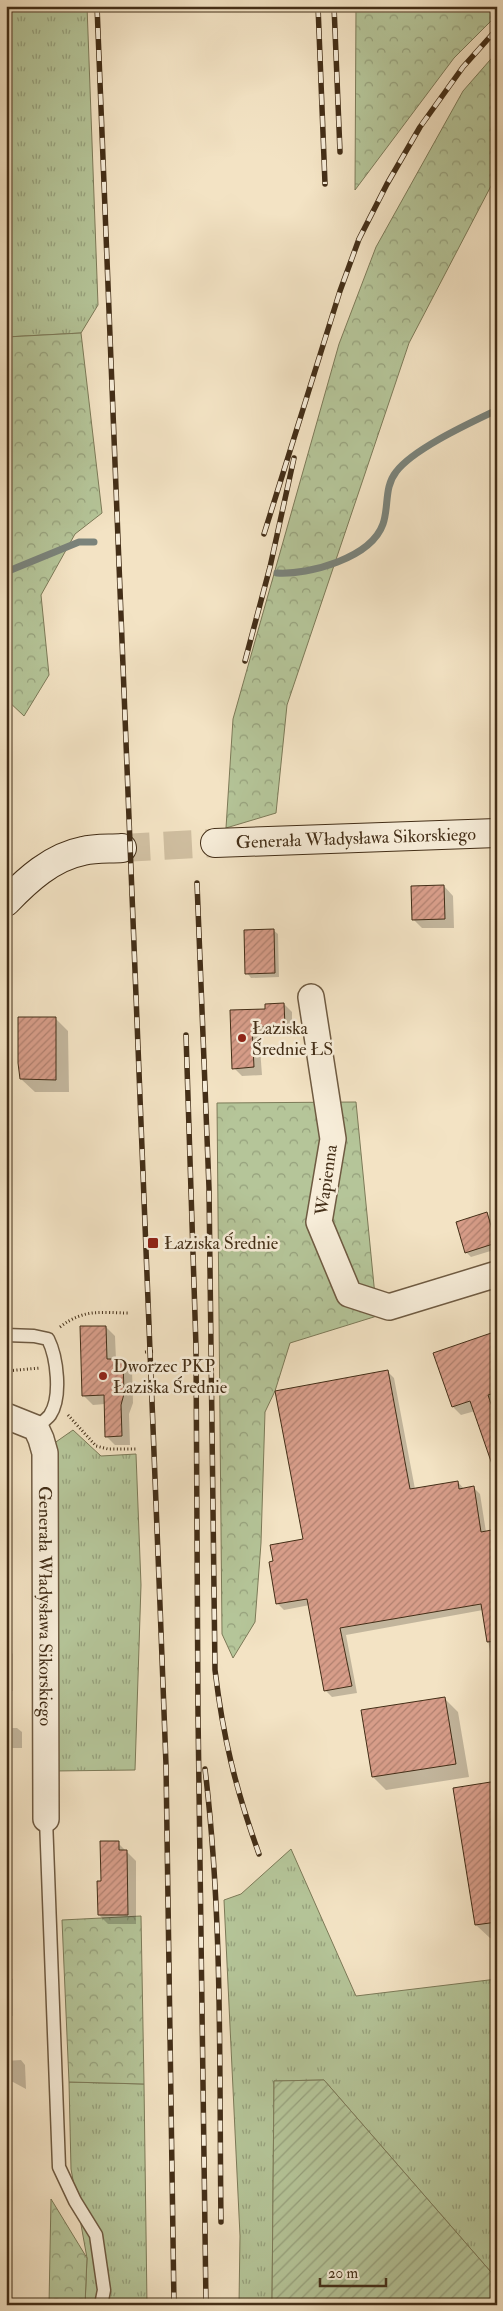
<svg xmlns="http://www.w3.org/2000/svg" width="503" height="2311" viewBox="0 0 503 2311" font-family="'IM FELL Double Pica',serif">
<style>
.grass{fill:url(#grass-tufts);stroke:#7c7a58}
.forest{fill:url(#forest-crowns);stroke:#7c7a58}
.garden{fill:url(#garden-furrows);stroke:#7c7a58}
.shadow{fill:#0003}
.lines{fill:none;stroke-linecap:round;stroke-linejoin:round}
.stream{stroke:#7a837b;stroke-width:7}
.building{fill:url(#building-hatch);stroke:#432e17}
.secondary-tunnel{stroke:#d0bfa1;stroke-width:28;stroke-dasharray:28 14;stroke-linecap:butt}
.lane-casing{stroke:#6f5b42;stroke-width:15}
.street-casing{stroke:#6f5b42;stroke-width:28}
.secondary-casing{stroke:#432e17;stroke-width:30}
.path{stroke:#432e17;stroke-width:3;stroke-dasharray:1 2.5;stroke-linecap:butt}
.lane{stroke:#f7edd9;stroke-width:12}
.street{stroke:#f7edd9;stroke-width:25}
.secondary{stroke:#f7edd9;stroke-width:28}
.rail-casing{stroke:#432e17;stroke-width:5.5}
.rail{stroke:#f7edd9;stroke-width:4;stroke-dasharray:11;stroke-linecap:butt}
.poi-dot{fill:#8f2418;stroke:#f7edd9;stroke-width:2}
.labels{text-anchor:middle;stroke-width:5;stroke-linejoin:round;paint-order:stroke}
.street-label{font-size:18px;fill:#432e17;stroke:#f7edd9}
.poi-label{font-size:18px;fill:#432e17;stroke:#f7edd9;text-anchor:start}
</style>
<defs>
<pattern id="grass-tufts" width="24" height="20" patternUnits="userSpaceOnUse" patternTransform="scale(1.25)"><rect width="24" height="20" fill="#b5c599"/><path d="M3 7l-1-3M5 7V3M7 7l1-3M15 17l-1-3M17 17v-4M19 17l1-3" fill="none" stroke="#95a07c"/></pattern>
<pattern id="forest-crowns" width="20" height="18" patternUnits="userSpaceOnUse" patternTransform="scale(1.25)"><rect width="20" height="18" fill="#b5c599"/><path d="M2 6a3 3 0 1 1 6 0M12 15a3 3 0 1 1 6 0" fill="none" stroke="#95a07c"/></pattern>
<pattern id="garden-furrows" width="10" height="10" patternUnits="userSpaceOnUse" patternTransform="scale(1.25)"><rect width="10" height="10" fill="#b5c599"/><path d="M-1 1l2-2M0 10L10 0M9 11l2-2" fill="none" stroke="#95a07c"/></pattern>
<pattern id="building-hatch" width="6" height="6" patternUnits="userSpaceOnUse" patternTransform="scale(1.25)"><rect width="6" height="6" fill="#d79d89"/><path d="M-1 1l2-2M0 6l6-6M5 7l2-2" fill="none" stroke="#b0806f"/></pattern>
</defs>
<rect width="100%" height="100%" fill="#f3e3c4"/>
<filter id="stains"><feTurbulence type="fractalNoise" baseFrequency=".004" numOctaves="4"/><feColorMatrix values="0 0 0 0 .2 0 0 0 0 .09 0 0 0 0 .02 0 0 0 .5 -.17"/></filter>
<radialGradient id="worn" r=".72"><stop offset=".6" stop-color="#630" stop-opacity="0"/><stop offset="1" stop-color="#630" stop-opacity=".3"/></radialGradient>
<path class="grass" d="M6,6h81l11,299 -17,28 -75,4z
M73,1430l28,26 35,-2 5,131 -6,185 -81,1 -1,-327z
M291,1849l65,147 141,-17v300l-173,-199 -50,1 -2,224h-33l1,-69 -16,-336 17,-6z
M69,2082l75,2 3,221h-62l2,-47 -16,-89z"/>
<path class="forest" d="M356,6h141v9l-43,43 -99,132z
M497,52v127l-6,7 -82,157 -122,362 -11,108 -50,15 7,-109 106,-375 37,-97 87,-156z
M81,333l21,180 -27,21 -34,61 8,80 -25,41 -18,-17v-362z
M356,1102l21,214 -87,27 -15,48 -10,21 -4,131 -6,79 -22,36 -11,-24 -5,-531z
M141,1916l3,168 -75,-2 -7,-162z
M51,2199l36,59 -2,47h-36z"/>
<path class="garden" d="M324,2080l173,199v26h-225l2,-224z"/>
<path class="shadow" d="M444,886l9,10 1,32h-32l-9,-9z
M273,930l5,4 1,43 -28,1 -4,-5z
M284,1004l8,8v21l-33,2 3,40 -20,1 -8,-8 -2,-57h34z
M55,1018l13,13 1,61h-34l-14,-13z
M487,1216l4,4 6,17v12l-26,8 -5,-5z
M106,1327l9,9 1,24h6l10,10 1,33 -4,11 1,31h-15l-9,-9 -1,-32 -12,1 -9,-9z
M497,1332l-2,72 2,43 -22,-36 -14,4 -8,-8z
M387,1371l7,7 21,111 43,-7 6,7 10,-1 6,6 6,38 11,-2v163l-14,-83 -137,25 11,58 -25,4 -7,-7 -15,-85 -26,5 -7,-7 27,-63z
M6,1466l3,2v32h-3z
M6,1557l5,4v32h-5z
M6,1647l7,7v37h-7z
M445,1699l13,13 11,65 -83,13 -13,-13z
M6,1728h11l5,4v16h-16z
M497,1783v154l-7,1 -14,-13z
M118,1843l18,18v63h-28l-9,-9 3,-33z
M6,1975l7,4v37h-7z
M21,2060l4,5 1,24 -13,-7h-7v-21z"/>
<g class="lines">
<path class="stream" d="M6,572l73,-30h15
M277,573c32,2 94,-15 106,-49 6,-17 1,-37 13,-52 17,-23 74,-49 101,-62"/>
</g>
<path class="building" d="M444,885l1,34 -33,1 -1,-34z
M274,929l1,44 -30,1 -1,-44z
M284,1003l1,23 -33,1 2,40 -22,2 -2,-59 35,-1v-5z
M18,1017h38v63l-36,-1 -2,-16z
M487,1212l9,31 -31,10 -9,-31z
M80,1326h26l1,33h16l1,35 -3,11 1,31 -17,1 -1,-42 -22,1z
M497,1331v61l-9,3 9,27v47l-3,1 -24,-69 -18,6 -19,-54z
M388,1370l22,119 48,-8 1,8 15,-3 7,46 16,-3v112l-10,1 -6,-38 -141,24 12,58 -28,5 -17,-92 -31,5 -7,-42 4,-1 -3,-16 33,-6 -28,-148z
M445,1697l11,67 -84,13 -11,-67z
M497,1781v141l-22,3 -22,-137z
M100,1841h19v9h8l1,65h-30l-1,-34h4z"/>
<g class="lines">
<path class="secondary-tunnel" d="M122,848l93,-5"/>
<defs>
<path id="lane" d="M6,1335l28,1 14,3c9,18 14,58 2,76 -3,4 -10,9 -14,13
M46,1819l13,348 16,34 21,34 8,55 -3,15"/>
<g id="street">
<path d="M311,997l22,142 -14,83 30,72 40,13 108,-33"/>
<path id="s1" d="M6,1416l30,12 5,11 4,14 1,366"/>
</g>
<g id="secondary">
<path id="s2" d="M215,843l282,-10"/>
<path d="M6,902c21,-22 46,-45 77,-51 12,-3 27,-2 39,-3"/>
</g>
</defs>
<use href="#lane" class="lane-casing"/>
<use href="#street" class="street-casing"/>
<use href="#secondary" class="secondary-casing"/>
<path class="path" d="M60,1327c25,-19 41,-14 70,-14
M145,1352l10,-1
M6,1371l34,-3
M68,1415l28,31 12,3h28"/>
<use href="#lane" class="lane"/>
<use href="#street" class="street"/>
<use href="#secondary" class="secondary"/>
<defs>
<path id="rail" d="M97,6l63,1599 6,160 8,540
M318,6l7,178
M334,6l6,146
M264,534l76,-243 19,-52 28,-55 33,-57 43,-60 34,-38
M245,661l25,-94 24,-109
M197,883l12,305 6,482c8,68 21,120 44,184
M186,1035l10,312 2,367 8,591
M205,1769c18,150 14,302 16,453"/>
</defs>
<use href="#rail" class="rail-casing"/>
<use href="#rail" class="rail"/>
</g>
<g class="poi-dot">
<circle cx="242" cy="1038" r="5"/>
<rect x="147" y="1237" width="12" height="12" rx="2.5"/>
<circle cx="103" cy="1376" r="5"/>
</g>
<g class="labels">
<g class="street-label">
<text dy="6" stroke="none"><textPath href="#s2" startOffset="141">Generała Władysława Sikorskiego</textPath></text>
<text transform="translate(326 1180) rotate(-82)" y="6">Wapienna</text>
<text dy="6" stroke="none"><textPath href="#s1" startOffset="212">Generała Władysława Sikorskiego</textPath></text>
</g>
<g class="poi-label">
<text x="252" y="1034">Łaziska<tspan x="252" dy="21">Średnie ŁS</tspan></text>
<text x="164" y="1249">Łaziska Średnie</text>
<text x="113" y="1372">Dworzec PKP<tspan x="113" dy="21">Łaziska Średnie</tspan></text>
</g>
</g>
<rect width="503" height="2311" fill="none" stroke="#f3e3c4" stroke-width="25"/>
<rect x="8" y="8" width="488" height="2296" fill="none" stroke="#432e17" stroke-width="2.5"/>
<rect x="12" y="12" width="478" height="2286" fill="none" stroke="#432e17"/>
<path d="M320 2278v8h66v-8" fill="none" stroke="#432e17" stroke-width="2.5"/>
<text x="328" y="2278" font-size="15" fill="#432e17" stroke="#f7edd9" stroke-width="4" paint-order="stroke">20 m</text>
<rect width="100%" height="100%" filter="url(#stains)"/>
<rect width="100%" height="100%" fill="url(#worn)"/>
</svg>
